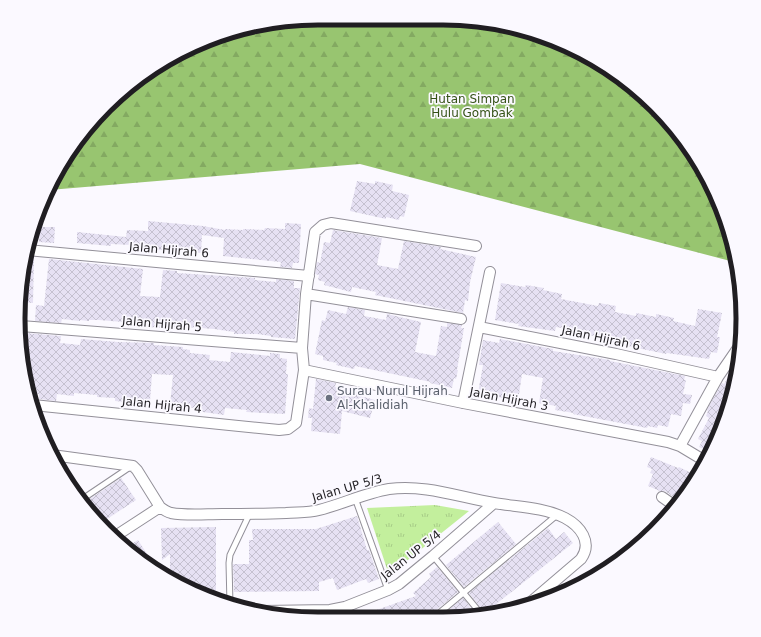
<svg xmlns="http://www.w3.org/2000/svg" width="761" height="637" viewBox="0 0 761 637" font-family="'DejaVu Sans',sans-serif">
<style>
.forest{fill:url(#forest-firs)}
.park{fill:url(#park-tufts)}
.building{fill:url(#building-cross-hatch)}
.lines{fill:none;stroke-linecap:round;stroke-linejoin:round}
.lane-casing{stroke:#939099;stroke-width:7}
.street-casing{stroke:#939099;stroke-width:12}
.lane{stroke:#fff;stroke-width:5}
.street{stroke:#fff;stroke-width:10}
.worship-dot{fill:#6b7280;stroke:#fbf9ff;stroke-width:1.5}
.labels{text-anchor:middle;stroke-width:3.5;stroke-linejoin:round;paint-order:stroke}
.park-label{font-size:12px;fill:#355217;stroke:#fbf9ff}
.street-label{font-size:12px;fill:#201e22;stroke:#fbf9ff}
.worship-label{font-size:12px;fill:#5b616d;stroke:#fbf9ff;text-anchor:start}
.rim{fill:none;stroke:#201e22;stroke-width:5}
</style>
<defs>
<pattern id="forest-firs" width="22" height="20" patternUnits="userSpaceOnUse"><rect width="22" height="20" fill="#98c570"/><path d="M5 1l3.5 6h-7zM16 11l3.5 6h-7z" fill="#83a961"/></pattern>
<pattern id="park-tufts" width="24" height="20" patternUnits="userSpaceOnUse"><rect width="24" height="20" fill="#c3ef9d"/><path d="M3 7l-1-3M5 7V3M7 7l1-3M15 17l-1-3M17 17v-4M19 17l1-3" fill="none" stroke="#a7cc87"/></pattern>
<pattern id="building-cross-hatch" width="8" height="8" patternUnits="userSpaceOnUse"><rect width="8" height="8" fill="#e6e1f3"/><path d="M0 0l8 8M0 8l8-8" fill="none" stroke="#c5c1d0"/></pattern>
</defs>
<rect width="100%" height="100%" fill="#fbf9ff"/>
<path class="forest" d="M318,18l163,3 94,28 50,31 43,40 52,84 18,59 -378,-99 -311,26 20,-39 51,-58 65,-44 56,-21z"/>
<path class="park" d="M435,505l34,6 -80,64 -22,-67z"/>
<path class="building" d="M357,181l18,3v-3l18,4 -1,6 17,4 -5,22 -4,-1 -1,4 -13,-3v2l-36,-8z
M148,221l55,5 22,4v-1l18,1v-1l21,1 1,-2 20,1v-6l16,1 -2,39h-6l-1,5 -12,-1 1,-4 -1,-1 -57,-6 1,-18 -22,-3 -1,18 -55,-4v-1l-16,-1 1,-2 -20,-1v2l-34,-3v-11l49,5 1,-7 21,1z
M40,227h15l-1,16 -15,-1z
M333,230l49,8 -5,27 21,4 6,-28 37,6 -1,2 36,8 -6,25 -2,19 -3,-1 -2,13 -88,-18 1,-3 -24,-5 -1,5 -27,-7 1,-3 -7,-2 1,-5 -4,-1 1,-5 1,-7 3,1 4,-21 6,1z
M26,256l8,1 -1,46 -12,-1v-22z
M49,259l94,10 -3,27 20,1 3,-27 14,1v2l78,5v2l21,2v-3l18,2v7h6l-5,51 -24,-2v-1l-14,-2h-23v-2l-20,-3 -26,-2h-12v2l-53,-4v-3l-24,-2h-10v1l-9,-1v1l-18,-2 -1,4 -26,-2 1,-16 8,1z
M501,283l24,4 1,-2 18,3 -1,2 19,4 -1,5 37,7 1,-3 17,3 -1,6 21,4v-3l20,4v-3l18,4 -1,3 22,5 3,-17 24,4 -5,24h3l-3,16 -6,-1 -2,7 -42,-6 -1,1 -67,-14v-3l-24,-5v-2l-19,-3 -1,4 -37,-5 1,-2 -24,-4z
M348,307l17,3 -1,6 22,4 1,-6 34,8 -6,30 21,4 5,-30 6,1v-4l15,2 -1,3h3l-7,42h1l-2,9 -2,-1 -2,10 -22,-5 1,-1 -76,-16 -1,3 -18,-4 1,-2 -14,-3v-4l-8,-2 7,-34 3,1 3,-11 18,4z
M25,333l36,3 -1,7 20,2 1,-6 37,3 36,1v2l29,2v2l7,1v3l20,2 -1,5 21,2 1,-10 39,4v-3l10,1v4l7,1 -1,15h2l-3,40 -39,-2 1,-2 -22,-2 -1,7 -28,-4v-3l-26,-3 3,-30 -21,-1 -2,27h-7v3l-28,-3v-3l-18,-1v-2l-23,-2v3l-17,-2 -1,7 -17,-2v-5l-9,-1 -8,-28z
M500,339l53,10v2l57,9v1l75,15 -1,4h2l-3,14 9,1 -2,9 -7,-1 -2,13 -10,-2 -3,13 -10,-2 -1,3 -9,-2 -1,2 -74,-14 1,-1 -19,-3 1,-4 -17,-3 4,-25 -21,-4 -4,27 -40,-8 5,-28h-4l4,-25 16,3z
M739,358l-2,19 -17,57 -10,18 -11,-5 3,-6 -4,-2 11,-21 -3,-2 2,-5 -1,-1 15,-27 2,1z
M316,379l20,4 -1,4 26,6 -1,3 15,4 -5,18 -28,-7 -2,23 -29,-3 1,-13h-4l1,-10 4,1z
M651,457l27,11 1,-1 16,8 -8,17 -7,9 -15,-10h-5l-12,-5 5,-12 -3,-1 2,-4 -5,-2z
M121,478l15,22 -35,23 -17,-20z
M357,516l10,34h2l10,29 -11,4 -2,-4 -29,11 -4,-12 -14,4v9l-85,1 -1,-28h16v-24h4l-1,-11h64z
M498,522l18,22 -52,43 -18,-22z
M216,527v68h-12l-34,-15v-26l-8,6 -1,-32z
M548,528l8,11 8,-7 9,11 -88,70 -16,-20z
M138,540l20,31 -33,-23z
M437,567l21,25 -29,24 -1,3h-74v-1l62,-22 -3,-3 18,-16 -2,-3z
M463,598l14,18 -39,3z"/>
<g class="lines">
<defs>
<path id="lane" d="M355,498l33,92
M81,500l49,-33
M433,556l49,59
M230,605l-1,-42 1,-8 19,-40
M432,619l125,-104"/>
<path id="street" d="M27,250l282,26
M306,294l155,25
M21,326l281,22
M479,327l137,27 102,23
M304,370l159,33 205,39 12,4 25,15
M463,403l27,-131
M33,405l246,25 9,-1 8,-6 8,-53 -2,-22 4,-54 9,-62 8,-7 8,-2 145,23
M680,446l38,-69 22,-32
M52,455l81,11 4,4 23,37
M662,497l13,9
M114,537l46,-30c4,3 7,5 11,6 16,3 35,1 51,1 22,0 43,0 64,-1 11,-1 22,0 33,-3 24,-6 46,-17 70,-21 35,-5 70,8 105,14 23,4 49,4 71,15 15,8 28,24 16,41l-55,47
M263,611l67,-1 15,-3 43,-17 11,-6 34,-28 61,-53"/>
</defs>
<use href="#lane" class="lane-casing"/>
<use href="#street" class="street-casing"/>
<use href="#lane" class="lane"/>
<use href="#street" class="street"/>
</g>
<circle class="worship-dot" cx="329" cy="398" r="4"/>
<g class="labels">
<g class="park-label">
<text x="472" y="103">Hutan Simpan<tspan x="472" dy="14">Hulu Gombak</tspan></text>
</g>
<g class="street-label">
<text transform="translate(169 250) rotate(5)" y="4">Jalan Hijrah 6</text>
<text transform="translate(162 324) rotate(5)" y="4">Jalan Hijrah 5</text>
<text transform="translate(601 338) rotate(12)" y="4">Jalan Hijrah 6</text>
<text transform="translate(509 399) rotate(11)" y="4">Jalan Hijrah 3</text>
<text transform="translate(162 405) rotate(6)" y="4">Jalan Hijrah 4</text>
<text transform="translate(347 488) rotate(-16)" y="4">Jalan UP 5/3</text>
<text transform="translate(411 555) rotate(-38)" y="4">Jalan UP 5/4</text>
</g>
<g class="worship-label">
<text x="337" y="395">Surau Nurul Hijrah<tspan x="337" dy="14">Al-Khalidiah</tspan></text>
</g>
</g>
<path d="M0 0H761V637H0ZM318 25H443A293 293 0 0 1 736 318V319A293 293 0 0 1 443 612H318A293 293 0 0 1 25 319V318A293 293 0 0 1 318 25Z" fill="#fbf9ff" fill-rule="evenodd"/>
<path class="rim" d="M318 25H443A293 293 0 0 1 736 318V319A293 293 0 0 1 443 612H318A293 293 0 0 1 25 319V318A293 293 0 0 1 318 25Z"/>
</svg>
